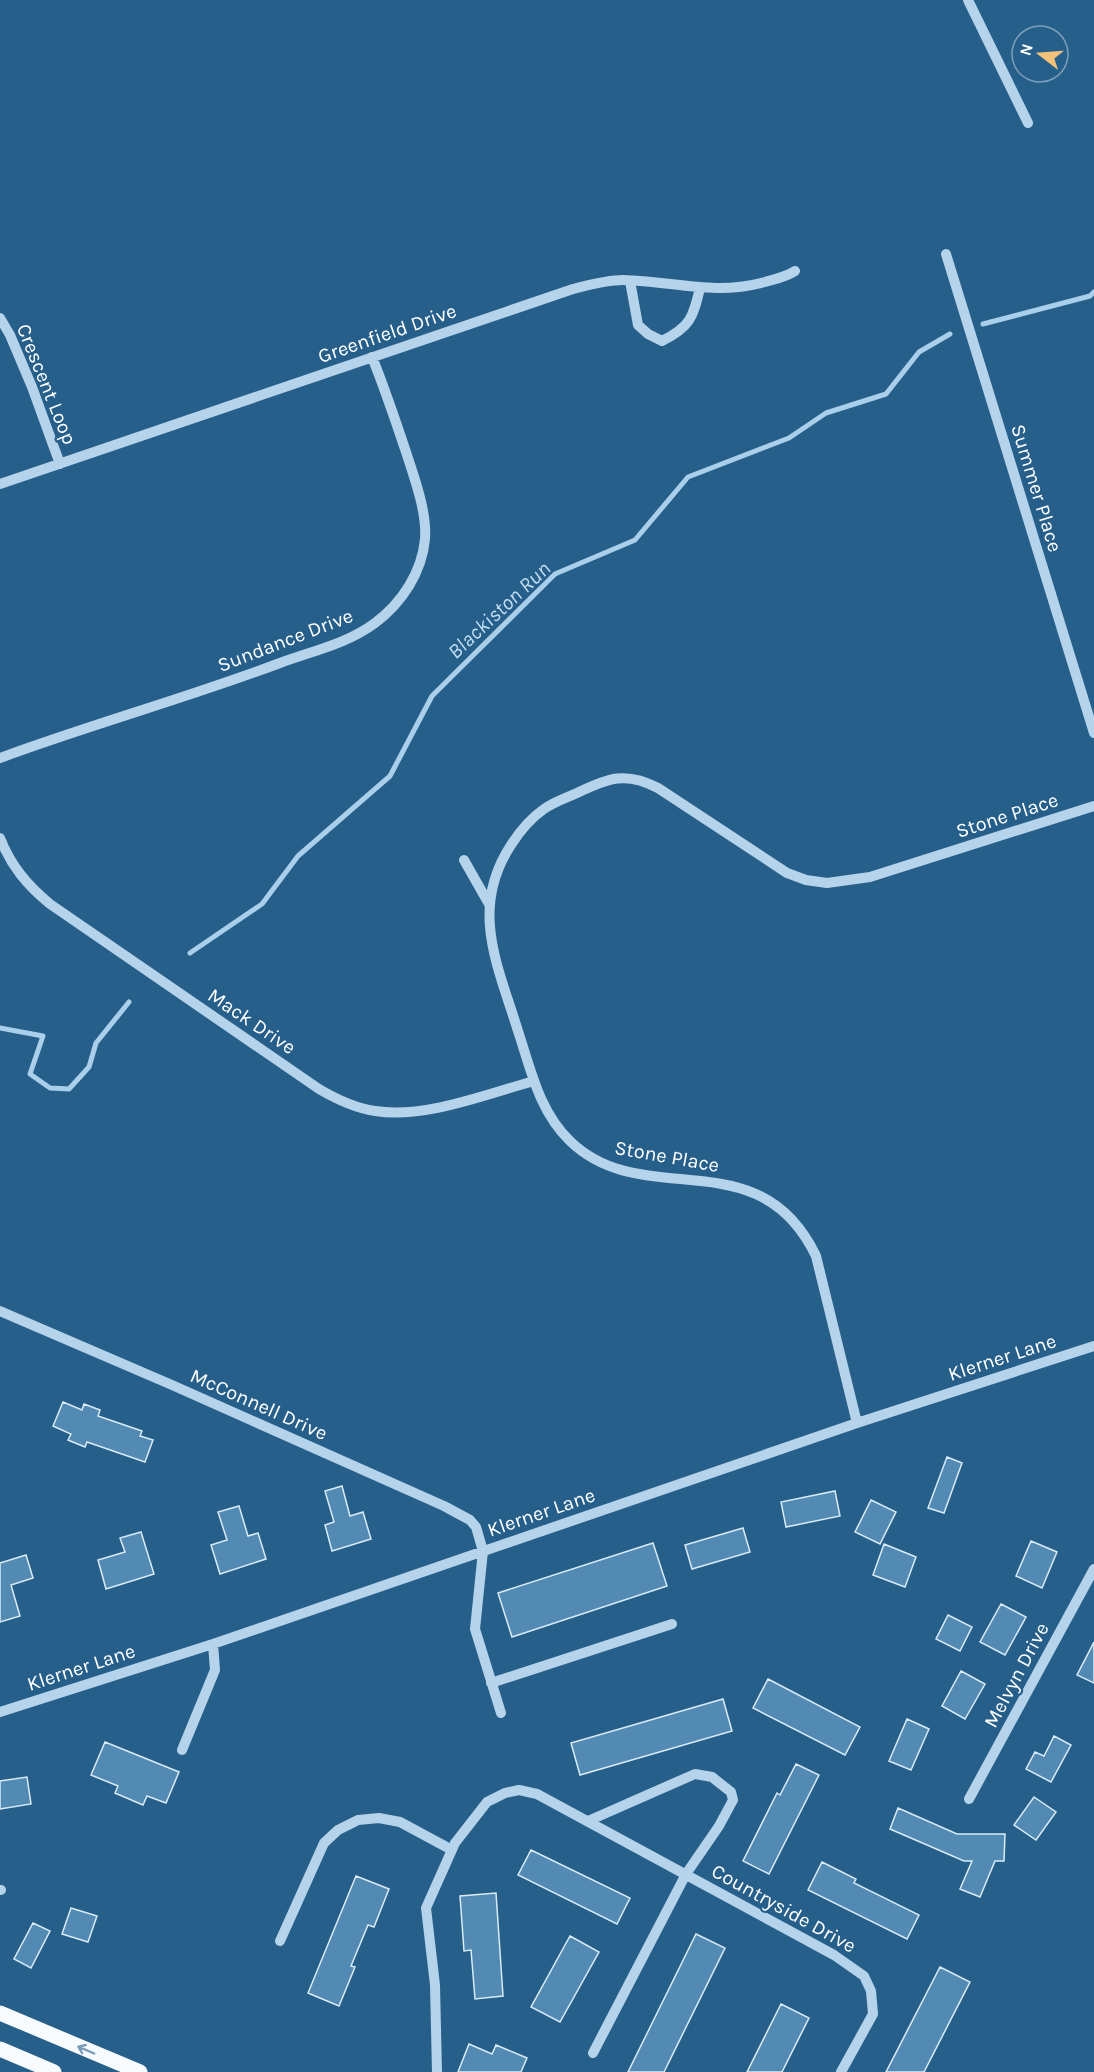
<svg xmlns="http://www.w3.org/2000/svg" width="1094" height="2072" viewBox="0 0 1094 2072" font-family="Karla,sans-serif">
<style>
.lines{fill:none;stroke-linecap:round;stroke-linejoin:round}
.stream{stroke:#a9cfea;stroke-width:5}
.building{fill:#538ab3;stroke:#d9ebf7;stroke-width:1.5}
.minor{stroke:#b5d3ea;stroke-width:10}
.major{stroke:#f8fbfe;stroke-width:15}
.oneway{stroke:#7b9db9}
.labels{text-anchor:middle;stroke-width:4.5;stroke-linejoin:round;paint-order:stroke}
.street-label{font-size:20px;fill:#fff;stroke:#275f8b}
.water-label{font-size:21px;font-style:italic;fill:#c1ddf1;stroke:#275f8b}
</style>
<rect width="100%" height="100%" fill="#275f8b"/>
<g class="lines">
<path class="stream" d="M983,324l107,-28 4,-4
M190,953l72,-49 36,-48 92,-80 42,-80 123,-122 80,-34 53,-63 101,-39 37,-25 60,-19 33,-42 31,-18
M0,1028l43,8 -13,38 20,14 19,1 20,-22 7,-24 33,-41"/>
</g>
<path class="building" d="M63,1402l19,8 2,-6 16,6 -2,6 44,15 -2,5 13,4 -8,22 -58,-20 -2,5 -17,-7 3,-6 -18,-8z
M947,1457l15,6 -18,50 -16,-5z
M342,1486l8,30 13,-4 8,27 -39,12 -7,-26 9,-3 -9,-31z
M835,1491l5,25 -54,11 -5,-25z
M871,1500l25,12 -16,32 -25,-12z
M239,1506l9,30 10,-3 8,26 -46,15 -9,-29 16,-5 -9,-28z
M743,1528l7,24 -58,17 -7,-24z
M141,1532l13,42 -48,15 -8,-29 27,-8 -5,-14z
M1031,1541l26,11 -15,36 -26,-12z
M653,1543l14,43 -155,51 -14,-44z
M884,1544l32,13 -11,30 -32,-12z
M26,1555l7,23 -22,7 9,31 -20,6v-59z
M1001,1604l25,13 -21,38 -25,-13z
M948,1615l24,12 -12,24 -24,-12z
M1094,1642v41l-17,-8z
M961,1671l24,13 -20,35 -23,-13z
M768,1679l92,48 -15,28 -92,-47z
M723,1699l9,32 -152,44 -9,-32z
M907,1719l22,10 -18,41 -22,-9z
M1054,1736l17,9 -20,37 -25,-13 9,-17 9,4z
M105,1742l74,30 -13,31 -19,-7 -4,9 -28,-12 3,-7 -27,-11z
M796,1764l23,11 -50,99 -26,-13 34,-68 3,2z
M27,1777l4,27 -31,5v-28z
M1034,1797l22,15 -20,28 -22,-15z
M898,1808l59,26h48l-1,27h-9l-15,36 -20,-8 12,-28h-8l-74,-32z
M531,1850l99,48 -13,26 -99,-49z
M822,1862l34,17 -2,4 65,32 -12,24 -99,-49z
M356,1876l33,13 -15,38 -6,-2 -17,41 4,1 -16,39 -31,-13z
M496,1893l7,103 -28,3 -4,-49 -7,1 -4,-55z
M71,1908l26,8 -9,26 -26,-8z
M33,1923l17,8 -19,37 -17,-9z
M696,1934l29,14 -61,124h-36z
M570,1936l29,16 -39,70 -29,-15z
M940,1967l30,15 -46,90h-38z
M781,2004l28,14 -27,54h-35z
M469,2044l23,10 4,-9 31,13 -6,14h-63z"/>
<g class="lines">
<path class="minor" d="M968,0l60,123
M946,254l148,479
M630,281l8,44 10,9 14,7c28,-14 31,-23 38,-53
M0,318l10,17 22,52 28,77
M0,484l573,-195c16,-4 33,-9 50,-9 50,1 90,16 142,2 10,-3 21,-5 30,-11
M0,758c92,-34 187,-60 280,-95 32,-12 67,-19 95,-40 27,-20 47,-51 50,-84 2,-27 -10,-59 -18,-84 -11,-33 -22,-66 -35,-98
M0,838c11,28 27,47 50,66l269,185c17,10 35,19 56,22 50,8 111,-17 159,-30
M464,860l25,44
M0,1311l172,74 272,121 26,14 6,7 7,24 -8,78 26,84
M857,1423l-41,-167c-57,-119 -172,-43 -246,-115 -31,-30 -39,-71 -52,-110 -20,-65 -49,-122 -7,-186 9,-14 20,-27 33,-36 10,-7 22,-11 33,-16 31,-15 49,-22 81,-5l129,85 19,7 21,3 43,-6 224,-71
M491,1683l181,-59
M0,1712l213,-68 644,-221 237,-77
M182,1750l33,-80 -2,-26
M969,1799l125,-230
M588,1821l107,-47 17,3 19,15 2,8 -14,26 -33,48 -93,179
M0,1890h1
M280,1941l44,-98 14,-13 20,-10 21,-2 21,4 52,28
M437,2072l-2,-87 -9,-77 29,-65 32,-41 18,-9 14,-3 18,4 297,161 30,21 7,15 2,23 -32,58"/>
<path class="major" d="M0,2013l140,59
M0,2049l54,23"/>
</g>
<defs><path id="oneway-shaft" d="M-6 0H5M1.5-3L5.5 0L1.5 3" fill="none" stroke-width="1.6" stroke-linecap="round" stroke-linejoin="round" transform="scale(1.5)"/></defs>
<use class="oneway" href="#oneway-shaft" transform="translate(86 2050) rotate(-157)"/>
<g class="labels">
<g class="street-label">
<text transform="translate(387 333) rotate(-19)" y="7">Greenfield Drive</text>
<text transform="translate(47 384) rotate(68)" y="7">Crescent Loop</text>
<text transform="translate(1037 488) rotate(73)" y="7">Summer Place</text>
<text transform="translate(285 640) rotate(-21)" y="7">Sundance Drive</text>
<text transform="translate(1007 815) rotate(-18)" y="7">Stone Place</text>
<text transform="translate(252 1021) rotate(34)" y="7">Mack Drive</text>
<text transform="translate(667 1156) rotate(10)" y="7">Stone Place</text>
<text transform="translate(1002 1357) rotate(-18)" y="7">Klerner Lane</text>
<text transform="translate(259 1404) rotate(24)" y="7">McConnell Drive</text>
<text transform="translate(541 1512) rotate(-19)" y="7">Klerner Lane</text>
<text transform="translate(81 1667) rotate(-18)" y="7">Klerner Lane</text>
<text transform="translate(1016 1675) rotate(-62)" y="7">Melvyn Drive</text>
<text transform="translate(784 1908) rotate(29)" y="7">Countryside Drive</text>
</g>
<g class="water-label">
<text transform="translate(499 610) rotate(-43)" y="7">Blackiston Run</text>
</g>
</g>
<g transform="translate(1040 54) rotate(287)"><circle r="28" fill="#275f8b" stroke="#7d9fb9" stroke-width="1.5"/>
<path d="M0-4.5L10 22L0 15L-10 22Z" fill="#f2c17a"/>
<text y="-9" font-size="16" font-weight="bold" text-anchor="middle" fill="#ffffff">N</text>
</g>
</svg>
